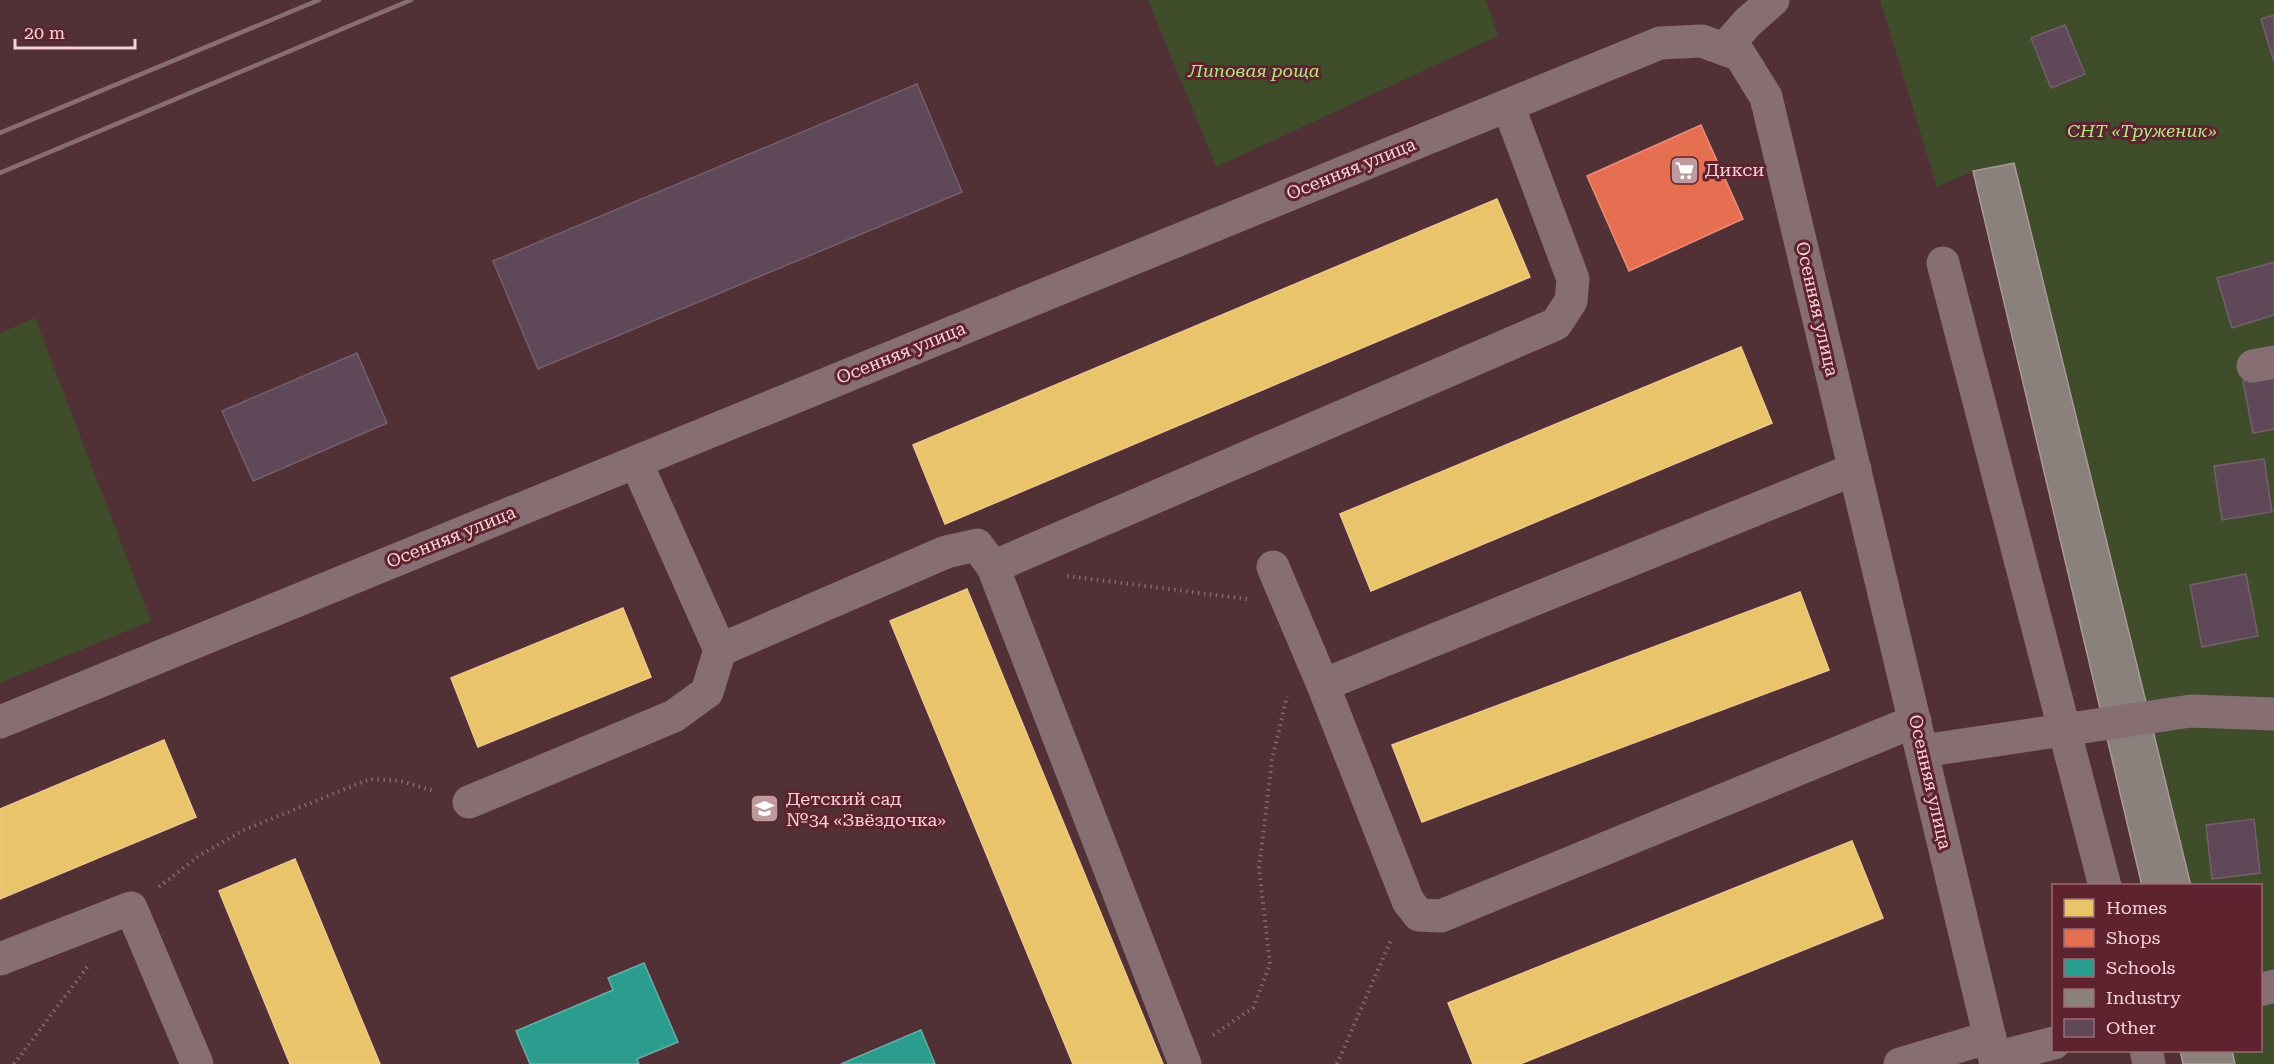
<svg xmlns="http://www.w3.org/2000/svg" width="2274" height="1064" viewBox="0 0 2274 1064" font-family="'Roboto Serif',serif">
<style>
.green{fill:#3f4d2b}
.homes{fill:#e9c46a;stroke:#eec88a;stroke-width:1.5}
.shops{fill:#e76f51;stroke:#ec8d79;stroke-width:1.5}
.schools{fill:#2a9d8f;stroke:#68ada4;stroke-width:1.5}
.industry{fill:#8a817c;stroke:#ab9997;stroke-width:1.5}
.building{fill:#5f4958;stroke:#755f6c;stroke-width:1.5}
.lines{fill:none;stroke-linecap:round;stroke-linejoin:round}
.path{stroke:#816b6e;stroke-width:4;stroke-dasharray:1.5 4.5;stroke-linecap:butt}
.minor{stroke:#876e72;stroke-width:33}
.rail{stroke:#876e72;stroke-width:4.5}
.labels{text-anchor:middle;stroke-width:6;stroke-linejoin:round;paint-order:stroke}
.park-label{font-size:18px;font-style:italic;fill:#b1e884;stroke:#5e232e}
.street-label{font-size:18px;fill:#f8d2d5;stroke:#5e232e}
.poi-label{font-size:18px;fill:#f8d2d5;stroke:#5e232e;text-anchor:start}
</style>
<rect width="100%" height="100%" fill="#513036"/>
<path class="green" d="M1148,0h338l12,36 -282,131z
M1880,0h394v1064h-39l-3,-13 28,-1v-164l-69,-1 -177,-722 -41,8 -36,16z
M35,318l116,303 -151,62v-350z"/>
<path class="homes" d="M1497,199l33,78 -585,247 -32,-79z
M1741,347l31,76 -401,168 -31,-77z
M967,589l196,475h-90l-183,-443z
M1800,592l29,78 -407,152 -30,-77z
M623,608l28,69 -173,70 -27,-69z
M164,740l32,77 -196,82v-90z
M1852,841l31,77 -363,146h-47l-25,-61z
M295,859l85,205h-90l-71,-173z"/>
<path class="shops" d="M1701,125l42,94 -114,52 -42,-95z"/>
<path class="schools" d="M644,963l34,79 -41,17 2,5h-109l-14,-33 97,-41 -5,-12z
M921,1030l14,34h-94z"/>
<path class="industry" d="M2014,163l177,723h-49l-169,-715z
M2180,1050h52l3,14h-52z"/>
<path class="building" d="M2274,15v47l-13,-43z
M2065,25l20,49 -34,14 -20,-50z
M917,84l45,108 -424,177 -45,-108z
M2274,262v53l-42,13 -15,-50z
M357,353l30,70 -134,58 -31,-70z
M2274,376v53l-21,4 -10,-52z
M2264,459l8,53 -50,8 -8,-54z
M2246,574l12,62 -56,11 -12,-62z
M2254,819l6,54 -48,6 -6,-54z"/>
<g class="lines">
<path class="path" d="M1067,576l180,23
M159,887l41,-32 44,-25 126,-51 31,2 33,10
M1213,1035l40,-27 17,-44 -11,-96 13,-108 15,-64
M14,1064l74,-98
M1337,1064l54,-124"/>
<path class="minor" d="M1724,49l24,-27 25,-22
M1943,263l162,623
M2253,366l21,-4
M636,462l84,188 226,-98 31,-7 16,22 192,497
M1855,469l-532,216 85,216 11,14 22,1 474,-195
M993,567l563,-243 15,-23 2,-22 -65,-174
M1273,567l50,118
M0,722l1660,-679 42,-2 38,14 26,42 230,967
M1922,751l269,-40 83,3
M469,802l205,-86 33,-24 13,-42
M0,959l131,-51 66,156
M2260,990l14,-4
M2146,1050l3,14
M1995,1058l59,-15
M1900,1064l90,-27"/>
<path class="rail" d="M0,133l319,-133
M0,173l411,-173"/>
</g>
<defs>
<symbol id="supermarket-square" viewBox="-11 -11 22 22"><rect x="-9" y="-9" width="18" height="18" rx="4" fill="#be999d" stroke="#5e232e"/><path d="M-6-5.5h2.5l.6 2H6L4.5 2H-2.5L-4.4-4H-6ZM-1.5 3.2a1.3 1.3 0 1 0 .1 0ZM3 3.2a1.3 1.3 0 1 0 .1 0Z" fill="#fff"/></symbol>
<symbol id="school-square" viewBox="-11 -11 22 22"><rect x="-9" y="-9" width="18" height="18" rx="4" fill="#be999d" stroke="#5e232e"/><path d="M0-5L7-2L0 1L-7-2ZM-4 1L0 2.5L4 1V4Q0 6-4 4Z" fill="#fff"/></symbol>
</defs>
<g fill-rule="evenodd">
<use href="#supermarket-square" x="1668" y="154" width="33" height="33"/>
<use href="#school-square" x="748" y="792" width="33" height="33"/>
</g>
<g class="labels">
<g class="park-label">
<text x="1254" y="77">Липовая роща</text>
<text x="2142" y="137">СНТ «Труженик»</text>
</g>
<g class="street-label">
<text transform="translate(1351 169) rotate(-22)" y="6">Осенняя улица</text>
<text transform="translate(1817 309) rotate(77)" y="6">Осенняя улица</text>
<text transform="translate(901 353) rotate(-22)" y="6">Осенняя улица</text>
<text transform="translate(451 537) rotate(-22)" y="6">Осенняя улица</text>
<text transform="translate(1930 782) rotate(77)" y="6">Осенняя улица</text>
</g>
<g class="poi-label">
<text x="1705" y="176">Дикси</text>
<text x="786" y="805">Детский сад<tspan x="786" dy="21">№34 «Звёздочка»</tspan></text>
</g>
</g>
<rect x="2052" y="884" width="210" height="168" fill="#5e232e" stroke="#9c6971" stroke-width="1.5"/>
<rect x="2064" y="899" width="30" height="18" fill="#e9c46a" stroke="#9c6971" stroke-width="1.5"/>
<text x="2106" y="914" font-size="18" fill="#f8d2d5">Homes</text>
<rect x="2064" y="929" width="30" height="18" fill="#e76f51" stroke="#9c6971" stroke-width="1.5"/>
<text x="2106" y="944" font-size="18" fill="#f8d2d5">Shops</text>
<rect x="2064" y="959" width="30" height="18" fill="#2a9d8f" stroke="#9c6971" stroke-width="1.5"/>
<text x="2106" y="974" font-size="18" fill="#f8d2d5">Schools</text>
<rect x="2064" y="989" width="30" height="18" fill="#8a817c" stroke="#9c6971" stroke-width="1.5"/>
<text x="2106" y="1004" font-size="18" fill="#f8d2d5">Industry</text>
<rect x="2064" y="1019" width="30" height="18" fill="#5f4958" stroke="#9c6971" stroke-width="1.5"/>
<text x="2106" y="1034" font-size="18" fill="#f8d2d5">Other</text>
<path d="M15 39v9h120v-9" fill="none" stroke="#f8d2d5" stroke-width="3"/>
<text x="24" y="39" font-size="18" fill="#f8d2d5" stroke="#5e232e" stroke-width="4.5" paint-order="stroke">20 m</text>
</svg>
